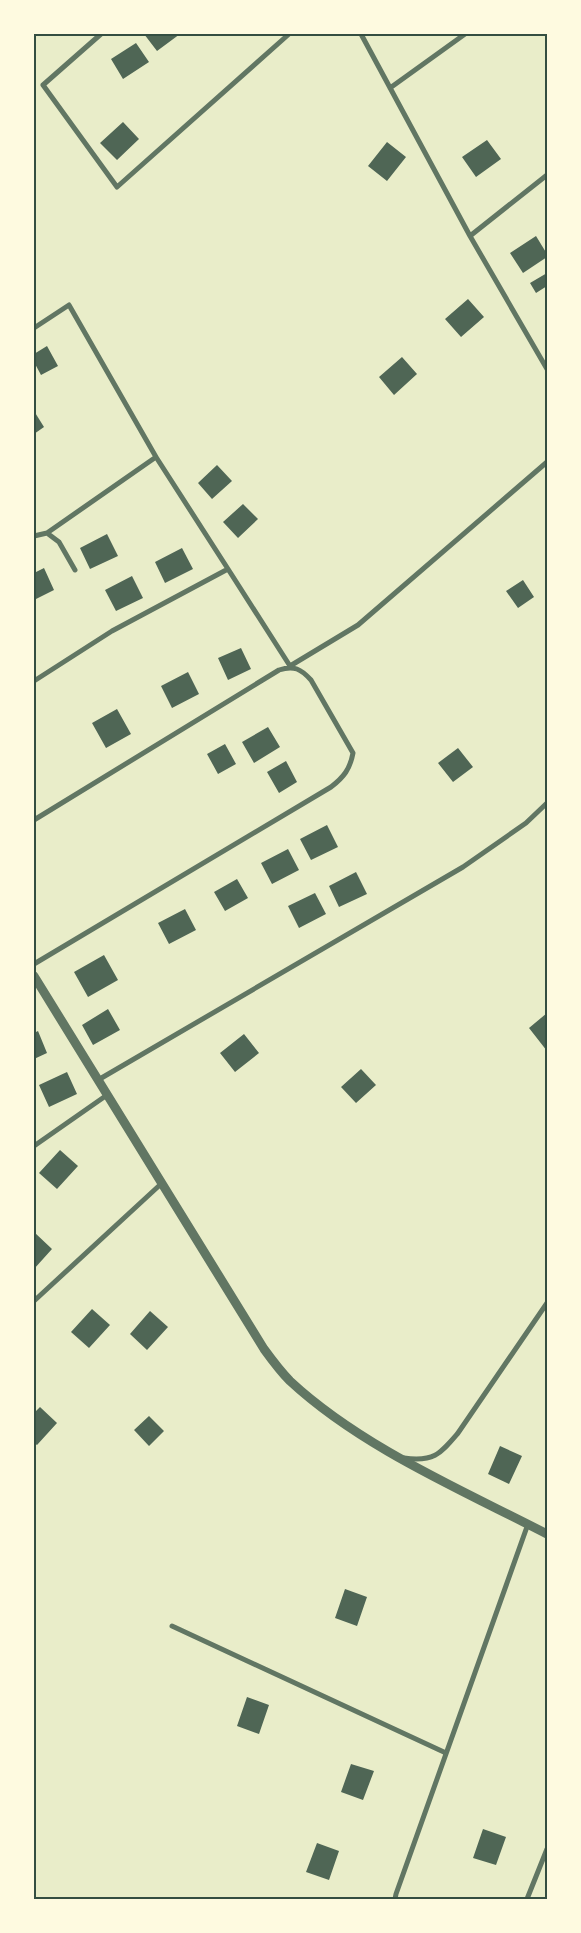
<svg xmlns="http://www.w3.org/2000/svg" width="581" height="1933" viewBox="0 0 581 1933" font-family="Rubik,sans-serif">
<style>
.building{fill:#4f6655}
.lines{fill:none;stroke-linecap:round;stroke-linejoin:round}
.minor{stroke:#617663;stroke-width:5}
.tertiary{stroke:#617663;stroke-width:9}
.neatline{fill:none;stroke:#344e41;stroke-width:2}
</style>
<rect width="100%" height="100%" fill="#e9edc9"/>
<path class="building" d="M144,34h36l-23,17z
M136,43l13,19 -26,17 -12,-20z
M123,122l16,17 -22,21 -17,-17z
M487,140l14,19 -25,18 -14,-20z
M387,142l19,15 -19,24 -19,-15z
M536,236l11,18v3l-24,16 -13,-20z
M547,273v13l-11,7 -6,-10z
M468,299l16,18 -23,20 -16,-18z
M47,346l11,20 -17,9 -7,-13v-8z
M402,357l15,17 -23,21 -15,-18z
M34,411l10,16 -10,7z
M217,465l15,16 -20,18 -14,-16z
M243,504l15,15 -20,19 -15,-16z
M107,534l11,22 -28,13 -10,-21z
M182,548l11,21 -28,14 -10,-21z
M44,568l10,22 -20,10v-27z
M132,576l11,22 -27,13 -11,-21z
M523,580l11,17 -16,11 -12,-17z
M241,648l10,21 -23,11 -10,-22z
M188,672l11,22 -27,14 -11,-22z
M117,709l14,25 -25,14 -14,-25z
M268,727l12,20 -26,16 -12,-21z
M225,744l11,20 -18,10 -11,-20z
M458,748l15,19 -20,15 -15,-19z
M286,761l11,21 -18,11 -12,-21z
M327,825l11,22 -27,13 -11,-21z
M288,849l11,21 -27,14 -11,-21z
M356,872l11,22 -28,13 -10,-21z
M237,879l11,19 -23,13 -11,-19z
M315,893l11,21 -27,14 -11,-22z
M185,909l11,21 -27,14 -11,-21z
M104,955l14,25 -30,17 -14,-25z
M108,1009l12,21 -27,15 -11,-20z
M547,1013v38l-18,-23z
M38,1031l9,22 -13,6v-26z
M244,1034l15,19 -24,19 -15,-19z
M361,1069l15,16 -20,18 -15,-16z
M67,1072l10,22 -28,13 -10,-22z
M60,1150l18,16 -21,23 -18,-16z
M34,1232l18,17 -18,20z
M92,1309l18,16 -21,23 -18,-16z
M150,1311l18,16 -21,23 -17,-16z
M40,1407l17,16 -20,22 -3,-2v-30z
M149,1416l15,15 -15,15 -15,-16z
M500,1446l22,10 -13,28 -21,-10z
M345,1589l22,8 -10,29 -22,-8z
M247,1697l22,8 -10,29 -22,-8z
M351,1764l23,7 -11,29 -22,-8z
M483,1829l23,8 -10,28 -23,-7z
M317,1843l22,8 -10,29 -23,-8z"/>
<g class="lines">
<path class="minor" d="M101,34l-58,51 74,102 172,-153
M361,34l109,202
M390,88l75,-54
M547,175l-77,61 77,133
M34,328l35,-23 87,152
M47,533l109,-76 72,112
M34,536l13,-3 12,9 16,28
M34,681l78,-50 116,-62 62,97 68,-41 189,-163
M34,820l245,-150c15,-5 22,-1 32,10l42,73c-3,16 -9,24 -22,34l-297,177
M98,1080l365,-213 63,-44 21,-20
M34,1146l73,-51
M34,1301l128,-118
M404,1458c30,4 36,-4 54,-25l89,-130
M172,1626l274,127
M395,1899l1,-5 132,-370
M527,1899l20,-50"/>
<path class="tertiary" d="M34,976l230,373c8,11 17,23 26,32 71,66 172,109 257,153"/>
</g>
<rect width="581" height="1933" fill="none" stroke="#fefae0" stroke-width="70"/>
<rect x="35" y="35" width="511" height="1863" class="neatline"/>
</svg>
